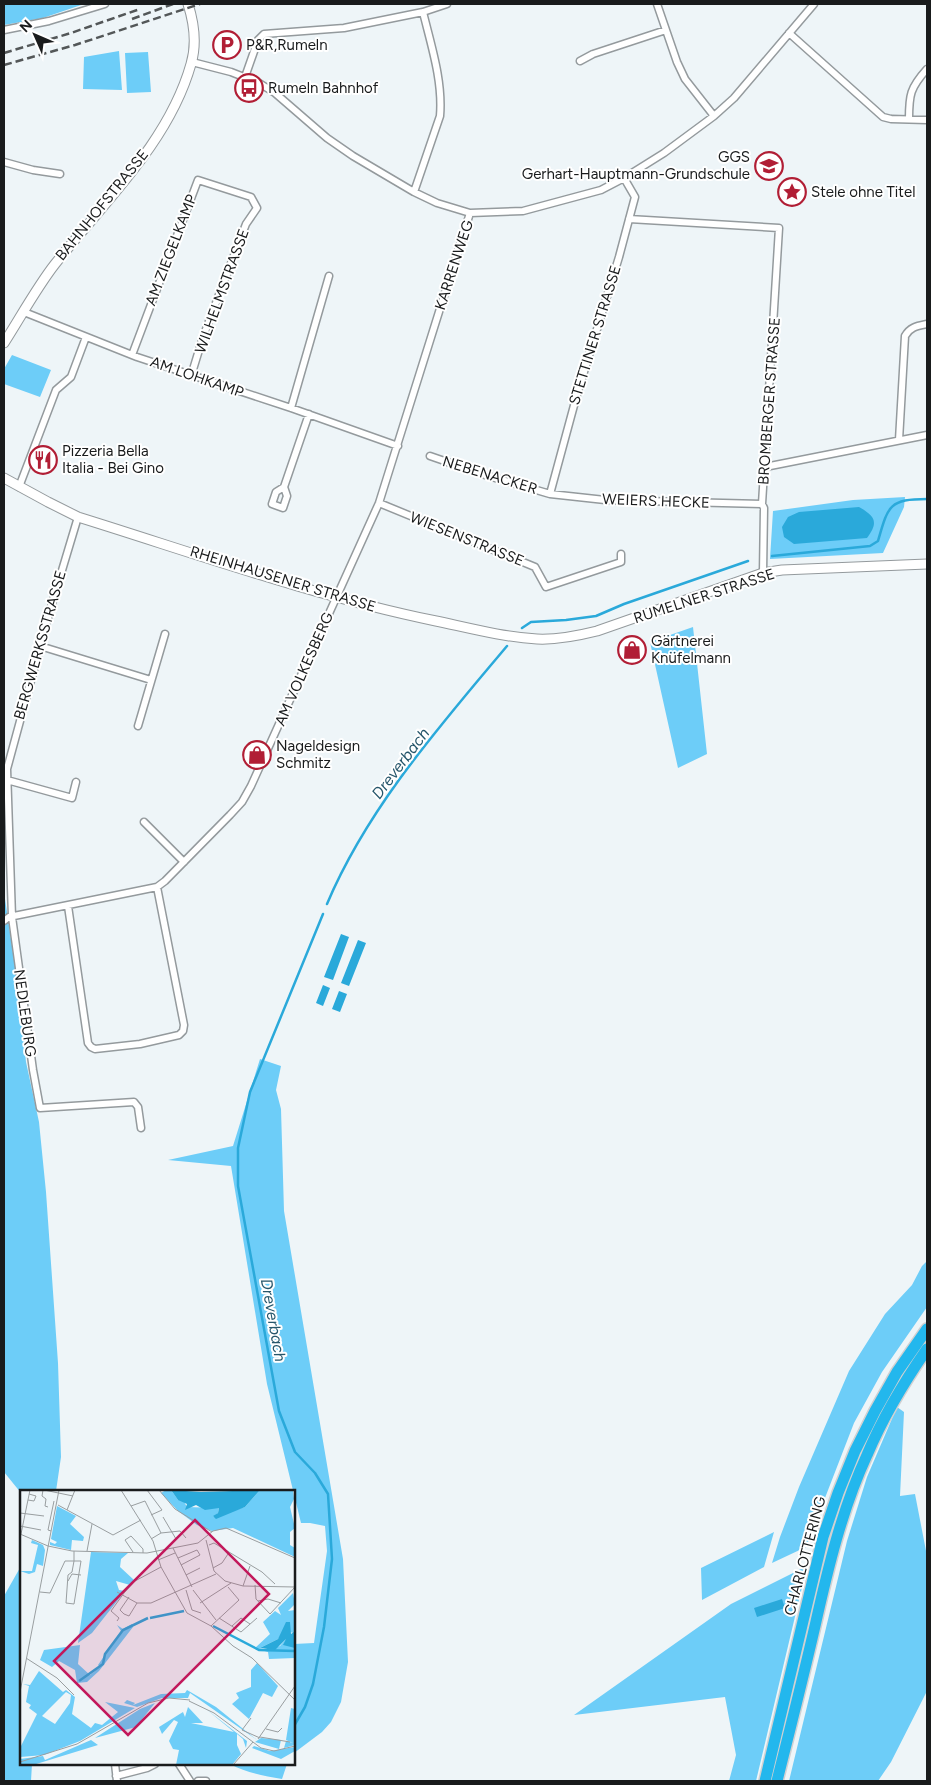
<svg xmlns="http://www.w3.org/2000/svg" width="931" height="1785" viewBox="0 0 931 1785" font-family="Figtree,sans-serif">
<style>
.green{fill:#6dcdf8}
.water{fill:#2aa9da}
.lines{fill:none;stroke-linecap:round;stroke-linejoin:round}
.stream{stroke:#2aa9da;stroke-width:2.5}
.street-casing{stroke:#949a9d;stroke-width:9}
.secondary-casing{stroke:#949a9d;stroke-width:11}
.highway-casing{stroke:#d1d1d2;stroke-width:14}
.street{stroke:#fff;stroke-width:6}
.secondary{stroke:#fff;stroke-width:9}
.highway{stroke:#23b7ed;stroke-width:11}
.rail{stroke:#535758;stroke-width:2.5;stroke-dasharray:8 4;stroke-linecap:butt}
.labels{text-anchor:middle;stroke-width:4;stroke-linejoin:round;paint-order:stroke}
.poi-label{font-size:15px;fill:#191b1c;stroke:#fff;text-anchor:start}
.street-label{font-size:15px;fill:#191b1c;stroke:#fff}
.water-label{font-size:16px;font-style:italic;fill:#26566b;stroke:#fff}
.inset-river{fill:none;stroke:#2aa9da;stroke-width:2.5}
.inset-road{fill:none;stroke:#999ea0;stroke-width:1}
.view{fill:#c2185b;fill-opacity:0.15;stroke:#c2185b;stroke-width:2.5}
.inset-edge{fill:none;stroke:#191b1c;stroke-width:2.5}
</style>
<rect width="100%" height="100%" fill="#eef5f8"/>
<path class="green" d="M4,4h80l-41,14 -39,7z
M119,51l3,39 -39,-1 1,-32z
M148,52l3,40 -24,1 -2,-40z
M12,355l39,15 -11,27 -36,-13v-15z
M905,497l-1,10 -21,46 -113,6 3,-48 80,-11z
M693,627l14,127 -29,14 -28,-126z
M4,892l12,81 10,89 13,60 7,70 12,171 3,94 -5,34h-35v2l-17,-21z
M260,1059l21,7 -5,24 5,19 3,102 59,348 5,103 -7,40 -10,20 -9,10 -28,21v-109l20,-1 13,-92 -2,-25 -15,-3h-9l-34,-139 -36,-218 -63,-6 65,-14z
M927,1261v46l-45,65 -28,51 -48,124 -34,16 8,-26 19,-50 50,-116 36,-57 27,-29 10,-19z
M897,1407l7,5 -4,84 15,-2 12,62v135l-36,71 -13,19h-89l58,-240 20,-64z
M774,1532l-10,35 -62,33 -1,-32z
M21,1566v198h11l-1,17h-27v-185z
M807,1566l-51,215h-27l7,-26 -11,-58 -151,18 157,-111z
M230,1764h57l-5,15c-18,-3 -35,-6 -52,-15z"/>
<path class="water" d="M859,507c16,9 20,15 8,31l-73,6 -10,-7 -2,-10 6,-10 11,-5z
M341,934l8,3 -16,43 -9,-3z
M358,940l8,3 -17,43 -8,-3z
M323,985l7,3 -7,18 -7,-3z
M339,991l8,3 -7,18 -8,-3z
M782,1599l3,9 -28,9 -3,-9z"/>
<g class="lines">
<path class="stream" d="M772,556l98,-10 8,-5c10,-35 11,-42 49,-42
M522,628l9,-6 35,-2 30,-4 28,-12 124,-43
M327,904c41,-97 113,-178 180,-258
M294,1726l11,-19 8,-23 11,-57 8,-68 -4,-65 -13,-21 -20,-21 -16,-41 -41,-225v-38l12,-56 73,-178"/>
<defs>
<path id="street" d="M657,4l20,58 8,17 29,37
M4,30l45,-9 56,-17
M789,33l94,84 8,2 36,1
M580,61l13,-7 73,-24
M192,62l39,10 28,11 16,10 52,45 26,18 61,36 23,11 33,10 53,-2 78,-21 23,-12 40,-25 50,-37 20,-18 80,-94
M245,77l13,-37 6,-6 80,-6 79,-16 24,-8
M909,119c0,-24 1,-31 18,-50
M4,162l29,8 27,4
M414,192l26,-76c3,-35 -9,-71 -17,-104
M629,219l150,9 -17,276 2,4 -1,65
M24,312l113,45 154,51 107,38
M132,355l66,-175 53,17 6,11 -11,16 -43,113 -12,39
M291,408l38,-132
M899,440l6,-104c5,-9 12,-10 22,-12
M430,456l55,19 65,19 55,6 157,4
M765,467l162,-32
M19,487l37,-97 15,-13 15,-40
M284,487l3,9 -4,12 -11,-4 4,-12 8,-5 25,-73
M550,494l26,-96 43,-141 16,-60 -11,-19
M379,503l156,64 11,20 75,-25v-8
M78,517l-27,90 -44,162 5,148 21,153 7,38 94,-6 4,5 3,21
M40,646l111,34
M138,726l27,-92
M7,780l65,18 4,-16
M144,822l40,40
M68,906l20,137 3,4 4,2 45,-5 39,-9 4,-4 1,-6 -27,-138
M4,921l5,-4 148,-30 8,-6 65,-66 12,-13 9,-16 128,-283 91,-290
M115,1764l2,17
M179,1764l11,17
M116,1776l31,-8 8,-4
M198,1781h8"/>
<path id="secondary" d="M4,343c16,-25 33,-56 51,-79 50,-63 114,-122 136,-200 6,-20 3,-41 -3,-60
M4,478l44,24 30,15c119,37 236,79 358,104 33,7 67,16 101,18 20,1 40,-3 60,-8l166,-58 19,-3 145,-6"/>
<path id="highway" d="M765,1781l58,-244 15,-44 17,-42 20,-40 22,-39 30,-43
M777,1781c13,-52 26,-103 38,-155 13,-58 27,-117 52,-171 16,-38 37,-73 60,-106"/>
</defs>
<use href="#street" class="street-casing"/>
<use href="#secondary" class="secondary-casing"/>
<use href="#highway" class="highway-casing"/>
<use href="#street" class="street"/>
<use href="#secondary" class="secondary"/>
<use href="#highway" class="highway"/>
<path class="rail" d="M132,19l41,-15
M4,53l67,-20 69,-24
M4,65l71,-20 125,-41"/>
</g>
<defs>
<symbol id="parking-ring" viewBox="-11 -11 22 22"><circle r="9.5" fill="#fff" stroke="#b11e35" stroke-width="1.5"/><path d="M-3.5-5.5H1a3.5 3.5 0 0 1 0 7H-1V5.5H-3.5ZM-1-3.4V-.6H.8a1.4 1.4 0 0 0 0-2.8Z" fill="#b11e35"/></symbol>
<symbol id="bus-ring" viewBox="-11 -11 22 22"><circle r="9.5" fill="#fff" stroke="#b11e35" stroke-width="1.5"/><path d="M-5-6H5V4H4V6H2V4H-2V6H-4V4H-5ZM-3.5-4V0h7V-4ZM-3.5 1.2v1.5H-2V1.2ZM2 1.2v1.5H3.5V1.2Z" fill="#b11e35"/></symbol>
<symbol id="school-ring" viewBox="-11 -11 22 22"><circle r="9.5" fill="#fff" stroke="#b11e35" stroke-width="1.5"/><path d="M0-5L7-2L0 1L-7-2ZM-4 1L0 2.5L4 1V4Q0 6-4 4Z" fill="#b11e35"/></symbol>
<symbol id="sight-ring" viewBox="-11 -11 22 22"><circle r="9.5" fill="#fff" stroke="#b11e35" stroke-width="1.5"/><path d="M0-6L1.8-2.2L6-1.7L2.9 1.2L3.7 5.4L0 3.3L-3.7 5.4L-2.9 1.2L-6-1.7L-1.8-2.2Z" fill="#b11e35"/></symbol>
<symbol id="restaurant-ring" viewBox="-11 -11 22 22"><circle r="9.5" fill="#fff" stroke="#b11e35" stroke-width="1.5"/><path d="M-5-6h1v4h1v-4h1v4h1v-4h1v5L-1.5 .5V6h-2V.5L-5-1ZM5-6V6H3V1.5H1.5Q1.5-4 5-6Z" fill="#b11e35"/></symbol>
<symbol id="shop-ring" viewBox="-11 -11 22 22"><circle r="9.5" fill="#fff" stroke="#b11e35" stroke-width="1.5"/><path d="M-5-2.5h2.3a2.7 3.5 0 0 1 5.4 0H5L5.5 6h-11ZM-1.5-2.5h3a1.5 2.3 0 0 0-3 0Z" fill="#b11e35"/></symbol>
</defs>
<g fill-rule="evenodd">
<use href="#parking-ring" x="211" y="29" width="32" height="32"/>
<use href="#bus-ring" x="233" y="72" width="32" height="32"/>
<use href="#school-ring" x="753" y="150" width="32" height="32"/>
<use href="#sight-ring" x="776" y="176" width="32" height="32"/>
<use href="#restaurant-ring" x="27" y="444" width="32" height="32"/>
<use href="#shop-ring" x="616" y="634" width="32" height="32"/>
<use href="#shop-ring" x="241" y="739" width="32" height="32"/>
</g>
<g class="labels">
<g class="poi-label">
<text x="246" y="50">P&amp;R,Rumeln</text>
<text x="268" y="93">Rumeln Bahnhof</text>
<text x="750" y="162" text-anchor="end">GGS<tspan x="750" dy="17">Gerhart-Hauptmann-Grundschule</tspan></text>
<text x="811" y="197">Stele ohne Titel</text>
<text x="62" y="456">Pizzeria Bella<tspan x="62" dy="17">Italia - Bei Gino</tspan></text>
<text x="651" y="646">Gärtnerei<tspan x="651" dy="17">Knüfelmann</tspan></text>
<text x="276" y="751">Nageldesign<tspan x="276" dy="17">Schmitz</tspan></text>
</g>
<g class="street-label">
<text transform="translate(102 205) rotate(-51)" y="5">BAHNHOFSTRASSE</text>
<text transform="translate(171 250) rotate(-69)" y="5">AM ZIEGELKAMP</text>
<text transform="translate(454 265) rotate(-72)" y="5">KARRENWEG</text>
<text transform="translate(222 291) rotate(-70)" y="5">WILHELMSTRASSE</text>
<text transform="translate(595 335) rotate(-73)" y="5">STETTINER STRASSE</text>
<text transform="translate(197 377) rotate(19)" y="5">AM LOHKAMP</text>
<text transform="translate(769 401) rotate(-86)" y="5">BROMBERGER STRASSE</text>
<text transform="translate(490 475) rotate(17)" y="5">NEBENACKER</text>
<text transform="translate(656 501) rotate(2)" y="5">WEIERS HECKE</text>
<text transform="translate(467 539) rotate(22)" y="5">WIESENSTRASSE</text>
<text transform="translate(283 579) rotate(17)" y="5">RHEINHAUSENER STRASSE</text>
<text transform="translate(704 596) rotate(-18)" y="5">RUMELNER STRASSE</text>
<text transform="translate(40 645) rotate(-74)" y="5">BERGWERKSSTRASSE</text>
<text transform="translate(304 669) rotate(-66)" y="5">AM VOLKESBERG</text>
<text transform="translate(25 1013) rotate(82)" y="5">NEDLEBURG</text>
<text transform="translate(805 1556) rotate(-75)" y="5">CHARLOTTERING</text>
</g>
<g class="water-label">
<text transform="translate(400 763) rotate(-53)" y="6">Dreverbach</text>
<text transform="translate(274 1320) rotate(80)" y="6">Dreverbach</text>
</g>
</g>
<g transform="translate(20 1490)">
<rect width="275" height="275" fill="#eef5f8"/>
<path d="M146,0h5l7,10h5l4,7 32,1 -1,5 -5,4 32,-10 15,-17h33l1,9 -4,8 5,21 -5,4v13l5,3v9l-62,-29 -21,3 -15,-6 -19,-14 -17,-18zM37,16l19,10 -6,8 14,13 -1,4 -11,-1 -1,10 -21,-5v-3l5,2 2,-2 -6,-3zM12,50l11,5 2,5 -2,16 -6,-2 -2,8 -6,2 -9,-3h12l6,-26 -7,-2zM71,62l37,1 -7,6 -1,8 14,13 -4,5 -14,-4 3,9 6,1 -33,42 -14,10zM273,103l2,11 -7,7 7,-1 -1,23 -5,-1 1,-9 -12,16 -18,9 7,2 13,-4 6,-7 9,9v10l-26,1 -1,-7 -13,-4 15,-14 -7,-12 12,-11 6,4 -3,-7zM112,134l1,3 -34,44 -12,11 -10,1 -2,-13 -16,-9 -7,6 -12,-7 4,-10 36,-5 -2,19 12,11 10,-8 -2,-2 23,-34 -4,-6 6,4zM237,173l21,23 -6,11 -9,-4 -14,26 -17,-15 7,-6 -3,-5 15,-6v-17zM19,181l24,21 3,-2 9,7 -3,17 19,14 4,-5 7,2 16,-13 -13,-10 30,6 -55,33 -36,14 -24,2 1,-11 16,-32 -8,-6 2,-3 -5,-3 3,-16 -6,-2 7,1zM46,202l5,3 -1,8 -15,21 -13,-8zM167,200l29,17 41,33 -67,-47 -2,5h-26l-25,9 -13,-4 3,-3 8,3 -2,2 28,-11 24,-1zM135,213l-19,24 -41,11 45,-29zM168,217l15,16h-12l43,9 -28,-23 41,32 -1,7 -3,-9 -6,-5v11l4,9 -9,11h-56l3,-15 -6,-1 -4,-8 9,-19 -4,-2 -12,14 -3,-7 24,-15 2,5zM271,218l4,1v36l-11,3 2,-7 7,2 -7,-3zM241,248l20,2 -2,9 -24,-7zM71,250l7,5 -65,20h-13v-6l23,-3 2,4zM234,256l16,5 25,-4v4l-14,8 -29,-11z" fill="#6dcdf8" fill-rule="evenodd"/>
<path d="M151,0l30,2 59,-2 -15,17 -29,12 -3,-3 5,-3 1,-5 -14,2 -9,-5 -11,5 2,-6 -9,-4zM266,132h4l1,12 4,-3v17l-12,-3 3,-6 -11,11 -15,-2 18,-9z" fill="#2aa9da"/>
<path class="inset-river" d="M130,128l34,-7M193,136l46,24 36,1M59,191l24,-17 2,-10 18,-24 25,-12"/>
<path class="inset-road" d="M23,0l-1,6 4,3 -1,7 3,1M24,0l29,6M101,0l32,51 8,26 26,46 24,13 22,20 19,12 43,42M127,0l15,20 -11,5M139,0l16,19 37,23M8,10l6,1 2,-5 -7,-2M38,15l55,30 28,-15M111,16l14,-5 16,32M47,20l8,-20M0,23l24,3M143,27l13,22M0,36l21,4M31,41l-3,-1 6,-29M0,44l28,12M1,44l9,-44M131,49l10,-6 19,-2 6,7M186,50l8,31 11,10 18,5 52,1M189,55l5,-2 48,29 13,12M28,56l24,5 75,2 51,-10 15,-12 13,-3 69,30M153,58l19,39M67,61l5,-27M113,62l-8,-12 6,-4 12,13v4M158,68l19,-8 3,5 -19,10M138,70l17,-7M193,78l9,-5 6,-9M166,85l14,-7M48,91l4,-7 9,1M235,95l1,14 14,15 25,-27M223,96l7,-20M166,100l6,20 9,3M173,100l23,30M20,102l10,1 15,-32h16l-7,43 -8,-1 2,-28 4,-3 2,-11v-10M97,102l20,11h14l65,-29M109,107l-9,13 4,4 5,2 8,-13M238,111l10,-2 13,4M180,113l31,-20M199,128l22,14 16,-14M97,131l2,-3 -8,-7 13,-18 11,-12 26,-14M191,136l28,-26 -11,-13M212,136l9,-8 9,6M6,168l31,20 17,17M0,202l39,-202M169,211l25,12 47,35 13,3 21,-5M231,228l-9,12 18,8M246,239l12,3 4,-4M240,247l30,5M238,249l37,-53M0,272l57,-18 71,-41 21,-5 21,2M213,275l20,-23"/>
<path class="view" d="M175,30l74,74 -141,141 -74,-74z"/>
<rect width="275" height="275" class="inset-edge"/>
</g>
<rect width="931" height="1785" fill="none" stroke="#191b1c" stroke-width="10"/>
<g transform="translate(35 35) rotate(315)" stroke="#ffffff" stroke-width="4" paint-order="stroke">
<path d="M0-4L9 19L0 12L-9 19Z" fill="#191b1c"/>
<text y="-8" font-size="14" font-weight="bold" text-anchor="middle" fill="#191b1c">N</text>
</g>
</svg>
